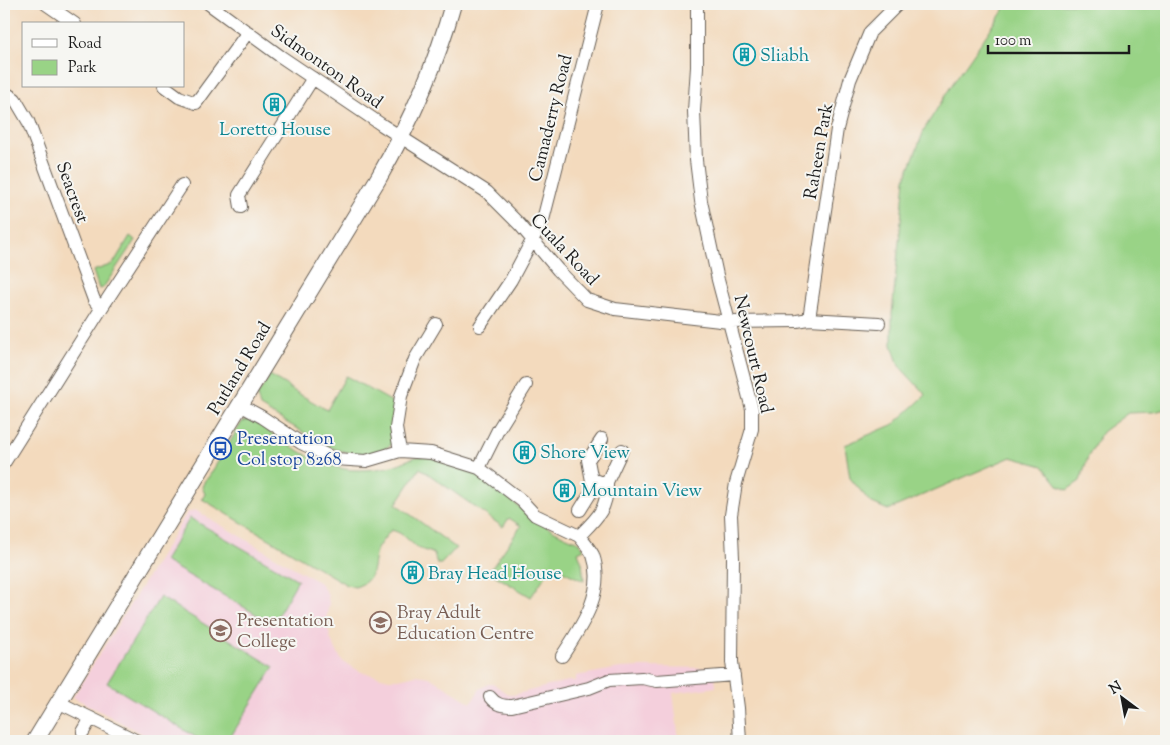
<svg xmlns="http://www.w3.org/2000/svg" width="1170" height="745" viewBox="0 0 1170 745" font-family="'Sorts Mill Goudy',serif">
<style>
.built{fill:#f4cfdc}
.green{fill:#99d386;stroke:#5a7851}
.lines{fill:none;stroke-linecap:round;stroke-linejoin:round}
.minor-casing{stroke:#675e54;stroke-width:14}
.major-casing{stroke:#675e54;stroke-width:18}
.minor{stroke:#fff;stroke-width:12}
.major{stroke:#fff;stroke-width:16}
.labels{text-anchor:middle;stroke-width:4;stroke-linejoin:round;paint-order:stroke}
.culture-label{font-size:18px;fill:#0d838f;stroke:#f6f6f2;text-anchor:start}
.street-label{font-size:18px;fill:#1c1c1c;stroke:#f6f6f2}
.transit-label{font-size:18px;fill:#164399;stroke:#f6f6f2;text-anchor:start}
.education-label{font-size:18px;fill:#785e54;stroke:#f6f6f2;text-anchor:start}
</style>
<rect width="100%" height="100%" fill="#f6f6f2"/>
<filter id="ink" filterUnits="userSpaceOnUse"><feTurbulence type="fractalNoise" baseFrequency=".02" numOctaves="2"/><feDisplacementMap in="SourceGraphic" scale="10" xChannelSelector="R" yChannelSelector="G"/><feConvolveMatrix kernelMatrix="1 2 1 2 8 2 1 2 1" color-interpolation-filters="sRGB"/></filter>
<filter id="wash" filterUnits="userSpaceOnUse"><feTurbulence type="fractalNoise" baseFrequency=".0096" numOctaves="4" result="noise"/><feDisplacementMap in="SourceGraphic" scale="20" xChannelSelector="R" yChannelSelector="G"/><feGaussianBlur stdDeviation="1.12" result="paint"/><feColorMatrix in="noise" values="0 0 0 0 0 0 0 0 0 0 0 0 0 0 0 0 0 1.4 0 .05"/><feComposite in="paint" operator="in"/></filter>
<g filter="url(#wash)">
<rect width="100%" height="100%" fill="#f3dabd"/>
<path class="built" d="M195,510l125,73 7,10 2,10 -3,17 5,20 11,21 19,11 28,7h10l17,-4 13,2 42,26 9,-14 8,-5h6l12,9 7,2 55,-14h8v-5l44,-8 22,-1 72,1 2,19 -43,6 6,48h-523l-83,-44 114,-184z"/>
<path class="green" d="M1008,4h158v405l-13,3 -25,1 -26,19 -14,25 -8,24 -13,9 -8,-4 -16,-20 -32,-9 -123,53 -18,-8 -20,-24 -5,-33 49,-21 32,-29 -27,-29 -7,-21v-31l13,-135 20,-51 28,-45z
M130,236l5,4 -32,48 -4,1 -6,-18 20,-7z
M268,374l21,13v1l38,22 19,-34 50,28 -4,40c-19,15 -47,10 -67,1l-65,-38 -3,-11 11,-17z
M252,419c25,20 73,52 105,51 12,0 26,-1 38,-5 7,-2 14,-6 21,-8 16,-2 34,5 48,11 27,10 45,33 68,49 14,10 31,19 47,25l5,7 -6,3 4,11 2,18 -32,-15 -21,31 -42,-25 32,-46 -12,-8 -6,9 -83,-59 -24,36 60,44 -15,16h-4l-3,-10c-5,-3 -11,-3 -15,-6 -11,-6 -14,-15 -28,-18 -4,5 -9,11 -13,17 -8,15 1,33 -23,40l-8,-2 -145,-86 3,-5 -3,-7 3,-7 3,-2 34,-56z
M190,518l108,62 -25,44 -109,-63z
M160,597l114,70 -46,74h-26l-95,-58z"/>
</g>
<g filter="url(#ink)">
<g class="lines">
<defs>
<path id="minor" d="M46,4l29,20
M209,4l71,52 102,69 105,67 33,33 38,45 29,30 28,9 114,13 68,-1 12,-2 70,4
M697,4v63l-3,44 2,49 5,41 17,79 34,129v20l-16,54 -5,32 2,43 -1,104 6,46 2,33
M164,86l15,11 17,6 52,-71
M4,92l11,7 13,22 66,179 7,9 -97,154
M241,207l-2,-12 74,-117
M101,309l81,-124
M809,319l28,-190 13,-49 20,-48 28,-28
M480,326l31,-46 32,-60 55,-216
M240,405l22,12 39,26 34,16 31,2 34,-10 31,2 48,15 43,33 13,14 44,21c18,-18 29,-27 28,-54l-15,-1 -4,-21 14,-21
M400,451l-4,-23 5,-32 14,-37 21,-35
M479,468l19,-38 28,-45
M607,482l15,-32
M580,510l18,-29
M562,656c19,-29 44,-64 31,-101 -3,-6 -9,-13 -14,-19
M490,697c6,8 13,9 22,9l77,-18 20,-8 33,-2 15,3 77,-6
M58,702l79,39
M83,732l8,-14"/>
<path id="major" d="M35,741l343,-562c32,-56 58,-113 75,-175"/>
</defs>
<use href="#minor" class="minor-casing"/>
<use href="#major" class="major-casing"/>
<use href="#minor" class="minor"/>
<use href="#major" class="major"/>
</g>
</g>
<defs>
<symbol id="building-ring" viewBox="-11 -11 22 22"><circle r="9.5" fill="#f6f6f2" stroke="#0f9aa8" stroke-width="1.5"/><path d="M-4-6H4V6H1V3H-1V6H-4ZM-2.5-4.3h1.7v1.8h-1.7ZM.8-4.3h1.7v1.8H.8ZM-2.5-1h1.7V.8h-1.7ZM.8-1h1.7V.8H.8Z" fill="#0f9aa8"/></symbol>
<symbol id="bus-ring" viewBox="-11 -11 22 22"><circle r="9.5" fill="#f6f6f2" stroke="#1a4fb4" stroke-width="1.5"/><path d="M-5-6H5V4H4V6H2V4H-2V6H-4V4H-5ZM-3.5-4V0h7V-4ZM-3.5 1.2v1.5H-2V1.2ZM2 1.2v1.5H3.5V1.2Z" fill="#1a4fb4"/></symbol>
<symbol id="university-ring" viewBox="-11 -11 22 22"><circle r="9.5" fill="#f6f6f2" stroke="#8d6e63" stroke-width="1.5"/><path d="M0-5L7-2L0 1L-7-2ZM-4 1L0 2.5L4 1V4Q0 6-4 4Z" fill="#8d6e63"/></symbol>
<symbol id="school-ring" viewBox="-11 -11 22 22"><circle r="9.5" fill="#f6f6f2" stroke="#8d6e63" stroke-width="1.5"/><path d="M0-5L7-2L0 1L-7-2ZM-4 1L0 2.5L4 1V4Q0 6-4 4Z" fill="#8d6e63"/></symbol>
</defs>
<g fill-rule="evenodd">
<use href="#building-ring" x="732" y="42" width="25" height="25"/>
<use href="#building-ring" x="262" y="92" width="25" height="25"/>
<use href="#bus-ring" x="208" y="436" width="25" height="25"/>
<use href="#building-ring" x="512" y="440" width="25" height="25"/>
<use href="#building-ring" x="552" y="478" width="25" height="25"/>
<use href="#building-ring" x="400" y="560" width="25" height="25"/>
<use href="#university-ring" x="368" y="610" width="25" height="25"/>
<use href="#school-ring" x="208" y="618" width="25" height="25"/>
</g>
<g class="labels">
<g class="culture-label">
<text x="760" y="61">Sliabh</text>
<text x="275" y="135" text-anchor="middle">Loretto House</text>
<text x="540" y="458">Shore View</text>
<text x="581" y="496">Mountain View</text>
<text x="428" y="579">Bray Head House</text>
</g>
<g class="street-label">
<text transform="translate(327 66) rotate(35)" y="6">Sidmonton Road</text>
<text transform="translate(550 118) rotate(-76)" y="6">Camaderry Road</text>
<text transform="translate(818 151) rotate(-80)" y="6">Raheen Park</text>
<text transform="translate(73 192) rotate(70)" y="6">Seacrest</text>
<text transform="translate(565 249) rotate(47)" y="6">Cuala Road</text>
<text transform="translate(754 354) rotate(77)" y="6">Newcourt Road</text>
<text transform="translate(239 368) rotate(-59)" y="6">Putland Road</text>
</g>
<g class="transit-label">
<text x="237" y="444">Presentation<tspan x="237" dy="21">Col stop 8268</tspan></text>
</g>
<g class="education-label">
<text x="397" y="618">Bray Adult<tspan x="397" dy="21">Education Centre</tspan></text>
<text x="237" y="626">Presentation<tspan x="237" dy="21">College</tspan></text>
</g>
</g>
<rect width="1170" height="745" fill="none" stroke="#f6f6f2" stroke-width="20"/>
<rect x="22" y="22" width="162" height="65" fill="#f6f6f2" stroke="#9f9f9c"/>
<rect x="32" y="39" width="25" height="8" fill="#ffffff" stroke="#9f9f9c"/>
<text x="68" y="48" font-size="15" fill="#1c1c1c">Road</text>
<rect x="32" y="60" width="25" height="15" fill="#99d386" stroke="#9f9f9c"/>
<text x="68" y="72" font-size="15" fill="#1c1c1c">Park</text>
<g transform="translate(1122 698) rotate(328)" stroke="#f6f6f2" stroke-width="4" paint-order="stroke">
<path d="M0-4L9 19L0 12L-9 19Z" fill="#1c1c1c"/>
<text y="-8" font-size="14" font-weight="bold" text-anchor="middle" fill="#1c1c1c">N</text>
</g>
<path d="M988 45v8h141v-8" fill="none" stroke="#1c1c1c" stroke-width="2.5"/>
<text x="995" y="45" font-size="15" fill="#1c1c1c" stroke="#f6f6f2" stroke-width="4" paint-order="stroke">100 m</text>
</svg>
